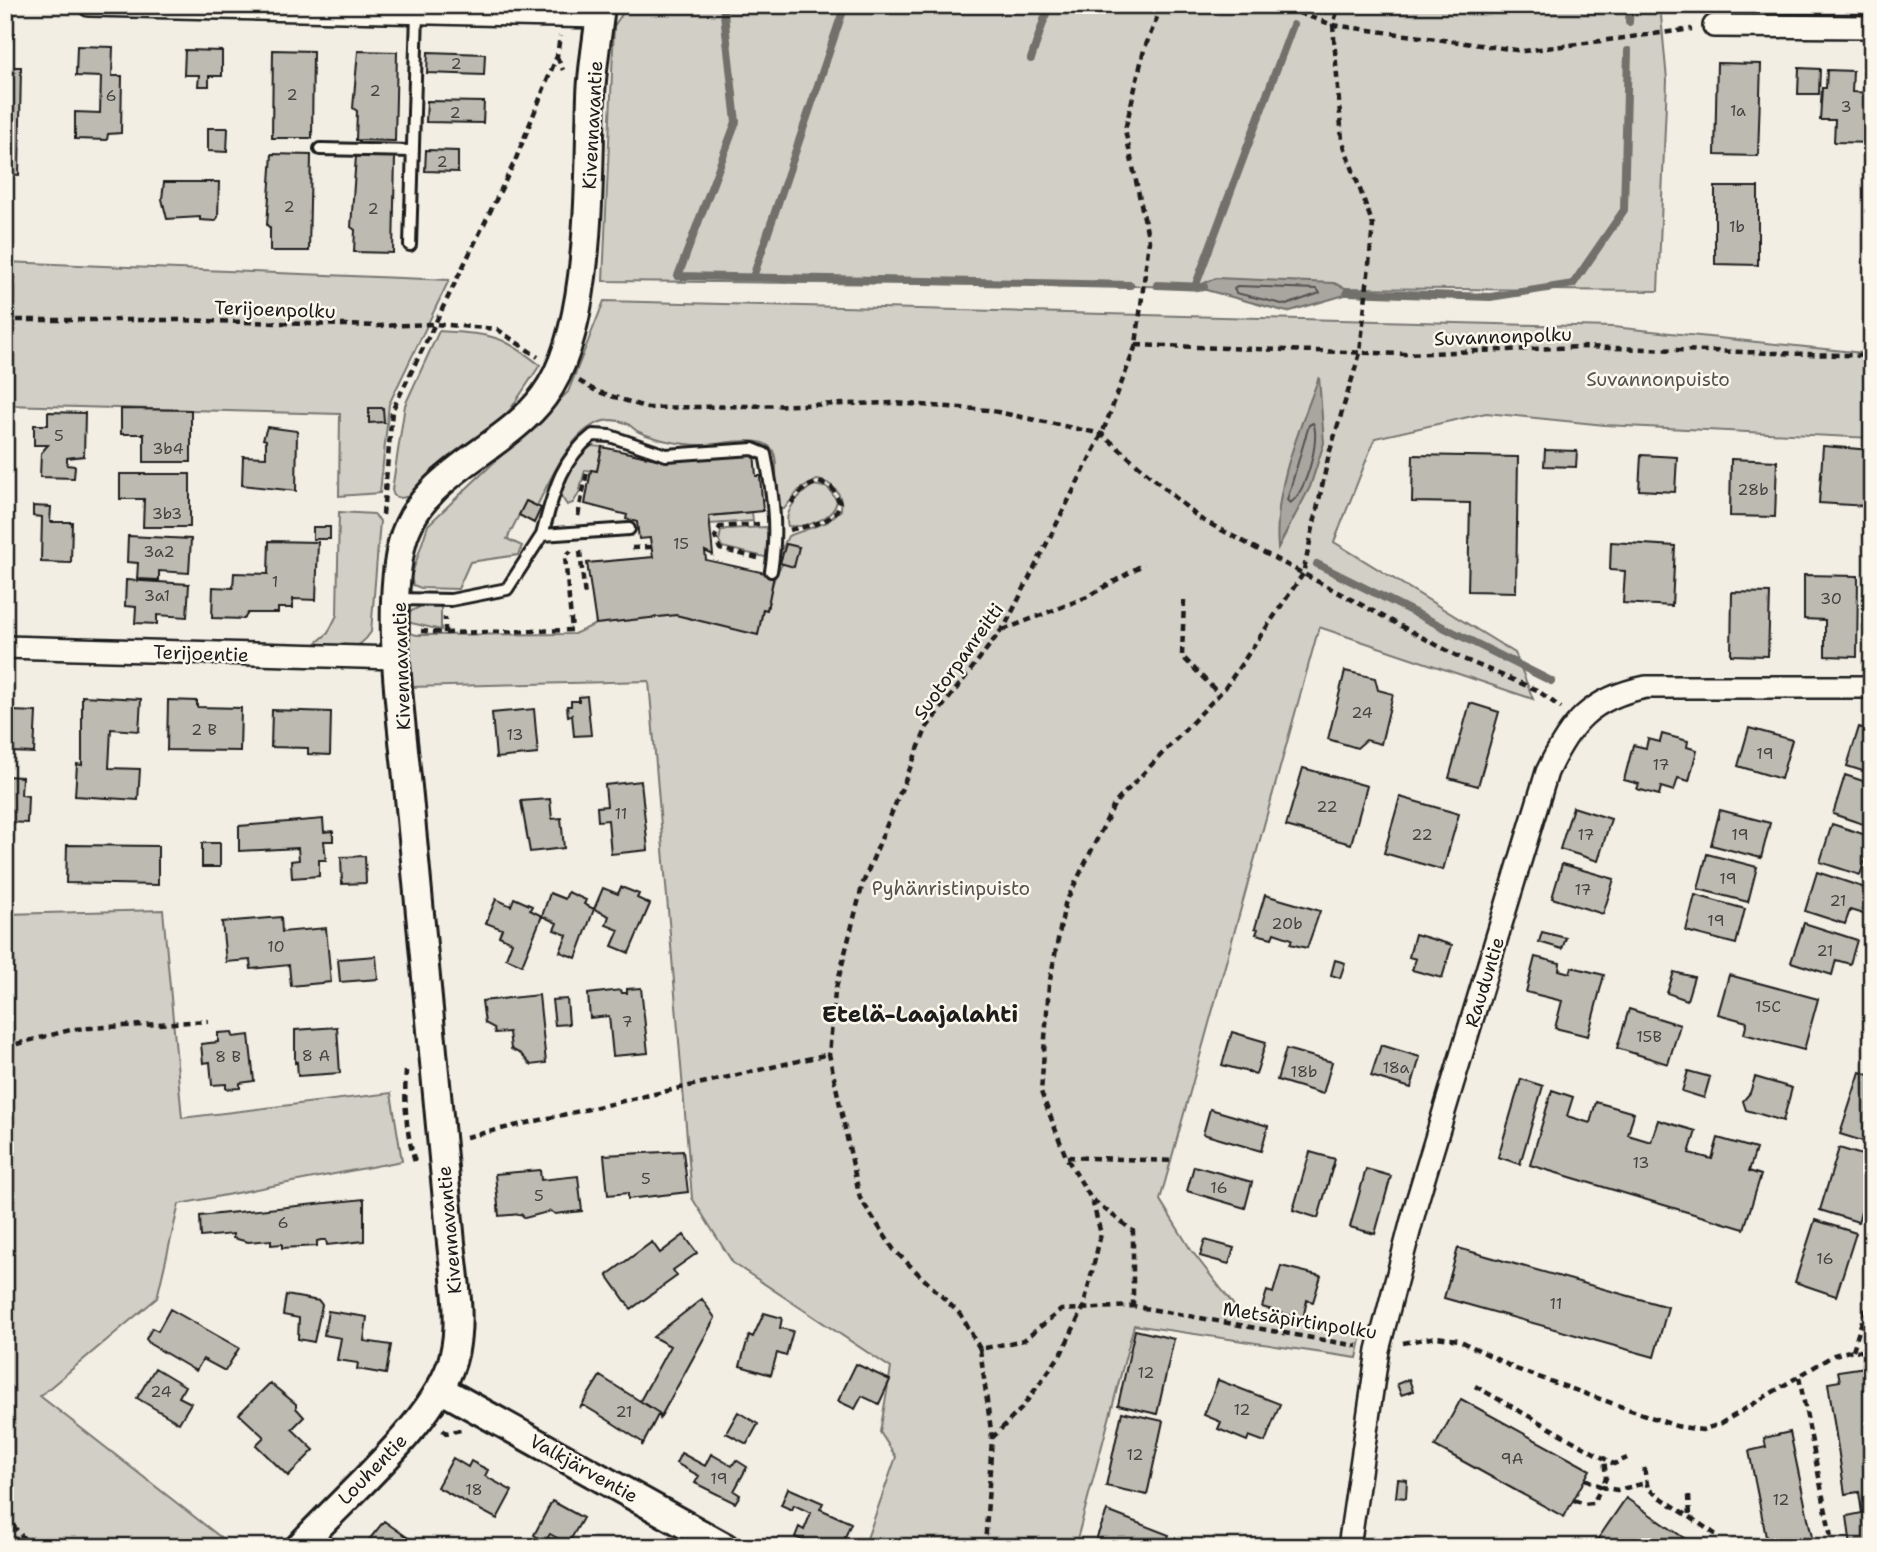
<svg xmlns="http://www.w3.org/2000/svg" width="1877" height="1552" viewBox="0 0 1877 1552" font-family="'Shantell Sans',sans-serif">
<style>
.green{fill:#d2cfc6;stroke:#777671;stroke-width:2}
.water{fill:#a9a6a0;stroke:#716f6b;stroke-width:2}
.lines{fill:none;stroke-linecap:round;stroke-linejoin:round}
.shore{stroke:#545351;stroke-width:2}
.stream{stroke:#716f6b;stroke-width:8}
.building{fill:#bdbab1;stroke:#1c1c1c;stroke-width:2}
.service-casing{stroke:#1c1c1c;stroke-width:16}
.minor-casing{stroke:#1c1c1c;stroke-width:26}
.tertiary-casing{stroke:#1c1c1c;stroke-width:32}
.path{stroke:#1c1c1c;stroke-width:4.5;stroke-dasharray:7 5;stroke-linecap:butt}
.service{stroke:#fbf7ec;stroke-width:10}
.minor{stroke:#fbf7ec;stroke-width:21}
.tertiary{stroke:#fbf7ec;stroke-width:26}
.labels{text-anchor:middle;stroke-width:5;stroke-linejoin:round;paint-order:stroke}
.number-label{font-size:16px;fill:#444441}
.street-label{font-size:19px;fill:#1c1c1c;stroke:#fbf7ec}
.park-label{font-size:19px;fill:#53524f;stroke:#fbf7ec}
.quarter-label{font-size:23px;font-weight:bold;fill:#1c1c1c;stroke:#fbf7ec}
</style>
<rect width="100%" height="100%" fill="#f2eee4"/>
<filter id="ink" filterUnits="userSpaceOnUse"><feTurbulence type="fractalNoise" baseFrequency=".0143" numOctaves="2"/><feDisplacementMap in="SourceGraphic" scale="14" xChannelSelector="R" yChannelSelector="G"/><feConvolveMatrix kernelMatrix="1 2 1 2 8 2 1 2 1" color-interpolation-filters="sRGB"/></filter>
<g filter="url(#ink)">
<path class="green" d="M628,5h1032l7,75 -9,211 -1055,-10 11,-255z
M5,262l444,18 -60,124 -9,89 -41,3 1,-82 -335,-9z
M604,301l1009,26 259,27v84l-267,-13 -119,-12 -111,25 -41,104 181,111 18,46 -214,-72 -159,573 31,50 48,62 124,18 -6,28 -223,-33 -59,222h-211l32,-90 -16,-25 11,-64 -158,-105 -41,-65 -43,-517 -239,6 -4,-55 11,3 157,-1 22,-10 80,-9 82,19 5,-25h4c6,-31 7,-40 32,-62l-13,-3 -3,10 -3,-1 8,-17 39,-14 14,-12c2,-16 -8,-28 -24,-30l-18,10 -15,19h-4c-9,-16 2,-52 -10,-62 -14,-12 -52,-2 -68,-2 -20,0 -45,-5 -63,-13 -5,-2 -8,-7 -13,-9 -45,-18 -74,53 -89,83l-11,-5 -19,38 15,7 -4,9 -48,7 -12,27 -37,-1 -8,-3 -2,-8 17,-52 140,-133z
M439,331c51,4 59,1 101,34l-30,45 -47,45 -48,40 -14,3 -7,-2 -2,-6 13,-85z
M592,446l10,1 -5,24 -12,-1 -6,23 -6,10 -6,2 -6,-9c5,-19 15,-39 31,-50z
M814,485l14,3 9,13c-4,19 -32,27 -49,25 -5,-15 13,-34 26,-41z
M339,512l35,2 6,7 -9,111c-15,24 -36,18 -62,17l19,-16 9,-18z
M752,512l1,9 -43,3 -1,-8z
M766,527l4,10 -1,21 -47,-11 -3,-6 2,-10 5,-2z
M421,606h20v24l-34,-8 1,-9z
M163,910l19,208 209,-25 11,68 -223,43 -22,94 -117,98 193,151h-228v-633z"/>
<path class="water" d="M1216,278l118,5 21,9 -68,20 -92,-25z
M1319,377l5,66 -14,44 -32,61c-5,-59 21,-117 41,-171z"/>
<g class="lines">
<path class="shore" d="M1238,286l79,3 3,4 -34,12 -50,-12 -2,-4z
M1313,423c8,16 -8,72 -23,80l-3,-3 22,-75z"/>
<path class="stream" d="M723,5l13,117 -58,154 452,9
M1629,22l1,-17
M1031,59l18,-54
M753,277l92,-272
M1157,285l47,2
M1195,287l98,-262
M1347,292l143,5 83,-13 51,-74 4,-159
M1317,564l234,117"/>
</g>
<path class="building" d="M77,46l36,1 -1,29h10l-1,57 -13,1 -1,6 -32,-1v-27l25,1 1,-36 -25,-1z
M185,50l37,1v25h-13v10h-11l1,-11h-15z
M273,50l40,1 -1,87h-40z
M358,51l39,1 -2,89 -39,-1 1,-29 -4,-3z
M428,52l57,2 -1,21 -57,-2z
M1717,63l44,1 -3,92 -43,-1z
M5,67h16l-2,108 -14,-1z
M1799,68l21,1 -1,25h-21z
M1827,70l26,1 -1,21 20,1v50l-38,-1 1,-22h-15l2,-32h4z
M427,101l57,1 -1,21 -57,-1z
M208,128h20l-1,24 -19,-1z
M426,150l32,1v21l-33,-1z
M272,154l39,1 -2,96h-39v-23l-3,-3z
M356,156h39l-2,97 -39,-1 1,-22 -4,-3z
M164,182h55l-1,35 -3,4 -15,-1v-3l-33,2 -5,-20z
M1715,187h43v78l-43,-1z
M369,408h14l1,14 -15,1z
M121,409l70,1v52h-47v-28h-23z
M48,412l37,1 -1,43 -17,2v7l8,1 -1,12 -34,-1 1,-24 7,-8h-14v-20h14z
M267,427l30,4 -1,60 -54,-6 1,-29 23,1v-17l-3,-1z
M1823,446l48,4 -4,56 -48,-3z
M602,447l64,14 88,-9 2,24h4l3,35 -54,5 4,39 -8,-4 1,9 68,15 -7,35 -4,-1 -5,26 -82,-20 -80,9 -9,-61 66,-6 -3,-19 -11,1 -2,-17 -11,-3 1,-4 -42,-11 6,-34 6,1z
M1545,450l32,1 -1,16 -32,-1z
M1413,455l105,2 -2,135 -48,-1 2,-88 -58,-1z
M1641,455l36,2 -2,35 -36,-2z
M1731,459l46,2 -2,56 -45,-1z
M120,474h70v53h-47l1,-28h-24z
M526,501l15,7 -7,15 -15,-8z
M33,506l18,1 -1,15h22l-1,41 -30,-1 1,-45 -9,-1z
M313,527h17v12h-17z
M128,536l63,3 -2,34 -30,-2v9l-22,-1 1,-16 -11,-1z
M269,541l49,1 -2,58 -23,-1v9h-15v5h-30l-4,6 -32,-1 1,-31 20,1 1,-15 34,1z
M1611,542l64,4 -3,60 -49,-3 2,-32 -15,-1z
M786,544l13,3 -5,20 -14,-4z
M1804,575l54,1 -1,81 -32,-1v-36l-21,-1z
M126,580l63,4 -2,33 -30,-2v9l-22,-1 1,-16 -11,-1z
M1732,592l38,1 -2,63 -37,-1z
M1345,671l30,7 3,12 15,4 -12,50 -15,-4 -9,8 -29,-9z
M82,696l59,3 -2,32 -28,-2 -2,39 31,1 -2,31 -63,-4 2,-32 5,1z
M587,696l4,39 -17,1 -2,-21 -4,1 -1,-10h4v-5h8v-4z
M168,700l29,1v6l44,1 -1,43 -73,-1z
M1470,703l29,9 -21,74 -29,-8z
M534,709l4,45 -42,4 -4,-45z
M272,710l59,2 -1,43 -22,-1v-6l-37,-1z
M12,711l24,1 -2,41 -24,-1z
M1859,727l13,4v43l-25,-8z
M1749,728l43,12 -11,39 -43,-13z
M1662,734l26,7 -1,6 10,3 -8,31 -11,-3 -4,13 -13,-4 -2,8 -22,-6 2,-5 -15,-4 9,-35 13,3 2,-9 12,3z
M1303,768l64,18 -16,58 -65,-18z
M1845,775l27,9v43l-39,-13z
M5,776l17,1 -1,18 7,1 -1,27 -19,-1z
M641,781l7,69 -37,4 -3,-34 -10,1 -1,-14 10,-1 -2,-21z
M1400,797l59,17 -16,56 -59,-17z
M550,799l2,20 9,-1 3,30 -34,4 -9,-51z
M1573,807l38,12 -13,42 -38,-12z
M1720,810l50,13 -9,35 -50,-13z
M323,819l1,13 9,-1v10h-9l2,19h-7v16l-27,2 -1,-17 8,-1 -1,-12 -59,3v-25z
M1832,824l40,13v26l-7,-2 -5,14 -40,-13z
M202,843h18v24h-18z
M67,845l91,1v39l-92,-2z
M1707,854l50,13 -9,35 -50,-13z
M365,856l1,27 -24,1 -1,-27z
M1562,864l52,15 -11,35 -51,-16z
M1817,872l54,18 -8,24 -13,-4 -5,14 -40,-13z
M621,887l18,7 -2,4 13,6 -21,49 -17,-7 7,-16 -13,-5 3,-9 -15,-7 9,-21 15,6z
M568,892l18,8 -2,4 10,5 -18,49 -16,-6 7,-17 -13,-5 3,-7 -15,-7 8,-23 15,6z
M1265,895l55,16 -13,37 -17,-4 2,-5 -18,-6 -2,5 -16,-4 2,-5 -3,-1z
M1695,895l50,14 -9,35 -50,-13z
M514,898l18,8 -2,4 12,6 -20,49 -16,-7 6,-16 -13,-6 3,-7 -16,-6 10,-24 15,7z
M281,917l1,15 44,-4 5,54 -40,4 -2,-21 -38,4 -1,-9 -24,2 -4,-40z
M1804,923l53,17 -7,24 -14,-4 -4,15 -41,-13z
M1542,932l24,6 -4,11 -23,-7z
M1415,934l37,11 -10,33 -30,-8 4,-11 -7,-2z
M376,956l2,23 -38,3 -2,-23z
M1535,957l25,6 -1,7 11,3 2,-6 32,8 -16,61 -33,-8 7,-27 -36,-9z
M1335,960l10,3 -5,15 -9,-3z
M1674,972l20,5 -7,23 -20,-7z
M1729,975l89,24 -14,51 -60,-16 3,-12 -29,-8z
M641,988l7,65 -35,3 -4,-40 -19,2 -2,-24 33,-4 1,3h5v-4z
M539,995l7,68 -15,2 -10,-11 -10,-5 -2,-17 -14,1 -1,-5 -9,-5 -3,-22z
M567,999l2,25 -14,1 -3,-25z
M1629,1009l51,16 -12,39 -51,-16z
M337,1027l3,46 -42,3 -1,-14 -2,1v-33z
M232,1032l1,5 16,-2 5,46 -14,2v5l-14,1v-5l-14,1 -2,-23 -7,1 -2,-19 17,-2v-9z
M1232,1032l34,10 -10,32 -34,-9z
M1381,1045l39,12 -9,31 -40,-12z
M1286,1049l46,13 -9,32 -46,-14z
M1688,1071l22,6 -6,21 -22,-7z
M1860,1072l12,4v68l-32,-10z
M1755,1077l37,11 -9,33 -37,-11 -3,-9 7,-8z
M1521,1079l22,7 -23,78 -22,-7z
M1552,1090l21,7 -6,19 23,7 6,-21 38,11 -6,22 23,7 7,-22 38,11 -7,22 23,6 6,-21 38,11 -7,22 12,4 -17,54 -214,-64z
M1210,1109l58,17 -7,25 -58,-17z
M1839,1148l33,10v19l-14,45 -38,-12z
M683,1151l5,41 -60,7v-6l-20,2 -4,-40z
M1310,1152l25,7 -17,59 -25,-8z
M1194,1166l58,16 -7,26 -58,-17z
M1366,1169l25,7 -16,58 -25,-7z
M540,1170l1,10 37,-4 4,35 -27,3 -4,-3 -26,7 -4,-4 -22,2 -4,-42z
M364,1199v42l-37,4 -1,-5h-5l-4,1v5l-35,2v-4l-11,1v-5l-23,2 -15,-4v-4l-32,3 -1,-21z
M1815,1220l41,13 -20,63 -41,-14z
M684,1235l13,18 -24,17 4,6 -46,33 -24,-34 45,-33 8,11z
M1205,1240l29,8 -5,16 -29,-8z
M1458,1248l210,59 -14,50 -210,-59z
M1281,1266l40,10 -8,26 -6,-2 -4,19 -41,-12 5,-16 6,2z
M286,1295l33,6 3,4 -8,37 -16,-3 1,-21 -16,-3z
M702,1299l13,19 -55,100 -1,-5 -19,-12 30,-55 -17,-9z
M170,1309l69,39 -14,23 -22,-12 -7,12 -46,-27 -4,-5 6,-11 6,3z
M328,1311l39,6 -3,24 27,4 -5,29 -29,-5 1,-6 -21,-3 4,-22 -17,-3z
M764,1313l18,5 -2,10 13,3 -7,25 -9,-3 -6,22 -31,-9 9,-31 4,2z
M1135,1330l39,9 -17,75 -39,-9z
M856,1364l34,16 -11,24 -17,-8 -7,13 -17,-8z
M1866,1367l6,39v141h-21l-4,-31 15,-3 -3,-21 -14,2 -17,-111 12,-2 -2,-10z
M155,1368l30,18 -6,11 12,6 -12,20 -42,-25z
M600,1376l59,37 -17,33v-4l-34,-22 -25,-15 -3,3z
M1409,1379l4,12 -12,4 -4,-11z
M1218,1380l62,24 -15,38 -16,-6 -2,5 -29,-12 3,-7 -17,-7z
M270,1383l26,21v4l8,9 -12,12 22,21 -26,26 -32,-31 8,-8 -25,-23z
M1461,1399l129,71 -26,47 -129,-71z
M738,1412l20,12 -11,20 -21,-11z
M1122,1412l41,9 -16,74 -41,-9z
M1790,1432l24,115h-46l-19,-96 17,-4 -2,-9z
M681,1453l24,13 6,-12 21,12 4,-6 11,7 -13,24 6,4 -5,8 -40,-20 4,-7 -23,-13z
M453,1458l15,9 3,-6 17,9 -3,6 27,15 -15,28 -60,-32z
M1398,1479l9,1 -1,18 -10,-1z
M788,1488l35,15 -3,6 31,14 -10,24h-23l-23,-10 4,-10 5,3 7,-17 -17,-8 -2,5 -11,-5z
M1626,1498l71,49h-97l-5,-4z
M552,1501l31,17 -15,26 -18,-10 -5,8 -11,-7z
M1107,1511l62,24 -5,12h-71z
M384,1521l27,19 -6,7h-42z
M1402,1539l39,5v3h-40z
M454,1540l10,6 3,-6 13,7h-30z"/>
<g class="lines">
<defs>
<path id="service" d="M320,149l93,2
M410,245l7,-232
M542,535c11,-39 17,-74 51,-100l17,1 56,19 87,-6 12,5c8,39 13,77 6,117
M397,599l54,1 56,-11 35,-54 87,-6"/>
<path id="minor" d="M89,5l511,12
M1714,26l158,1
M5,647l391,11
M1349,1547l29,-197 39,-149 130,-429c23,-49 44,-74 99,-85h226"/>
<path id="tertiary" d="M442,1390l283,157
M299,1547c45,-50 142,-130 155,-193 9,-38 -1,-83 -4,-122 -15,-145 -28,-290 -41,-435 -7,-73 -24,-183 -7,-254 18,-71 102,-92 142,-147 49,-66 44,-219 47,-300 1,-30 7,-60 10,-91"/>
</defs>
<use href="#service" class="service-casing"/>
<use href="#minor" class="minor-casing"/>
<use href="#tertiary" class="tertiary-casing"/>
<path class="path" d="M1276,5l57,20 191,26 168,-22
M557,57l6,13
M5,320h173l200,6 57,-2 62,5 41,28
M1136,345l268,9 177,-7 291,9
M579,381l17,10 52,17 247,-5 93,7 114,24 97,84 262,140 76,32 24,18
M383,515l9,-104 123,-250 42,-105 3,-20
M578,516l9,-44
M790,530c18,-5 45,-6 50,-27l-8,-15 -13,-6 -13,5 -15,16
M632,548l19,-1
M580,551l5,46
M758,558l-38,-9 -5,-12 5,-10 39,-3
M1184,600l-2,56 37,38
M1003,630l84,-33 57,-33
M421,631l24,2v-16
M445,633l127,-3 -7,-73 6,-6
M5,1047l69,-18 134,-8
M406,1071c-2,30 0,62 9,91
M466,1137l363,-83
M1067,1157l107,4
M1093,1200l40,31v75
M1403,1343l33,-6 23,3 57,29 160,57 26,4 18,-6 114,-69 19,-5 19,3
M980,1349l-19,-34 -67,-65 -34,-52 -31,-144 6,-62 28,-109 64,-156 79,-103 96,-190 34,-89 13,-104 -24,-111 19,-80 18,-45
M1853,1350l19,-61
M1799,1377l34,170
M1475,1386l139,78 13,-6
M443,1430l3,3 15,-3
M992,1438l29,-29 40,-55 22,-45 18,-75 -9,-34 -26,-43 -25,-65 8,-107 16,-81 50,-101 110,-115 78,-114 26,-120 31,-101 13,-128 -31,-85 -9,-115 6,-20
M1644,1468l4,21 70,47
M1585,1479l17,8 4,-9 -2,-21
M1689,1495l1,22
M1574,1500l10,4 9,-1 9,-16 15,3 29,-7
M5,1516l26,31
M985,1547l7,-109 -12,-89 44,-9 37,-30 72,-4 224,40"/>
<use href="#service" class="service"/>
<use href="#minor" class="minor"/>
<use href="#tertiary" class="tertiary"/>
</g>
</g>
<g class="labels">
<g class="number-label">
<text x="456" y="69">2</text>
<text x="375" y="96">2</text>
<text x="292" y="100">2</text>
<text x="111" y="101">6</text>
<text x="1846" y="112">3</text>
<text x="1738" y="116">1a</text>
<text x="455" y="118">2</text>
<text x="442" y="167">2</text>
<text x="289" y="212">2</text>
<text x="373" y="214">2</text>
<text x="1737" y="232">1b</text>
<text x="59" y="441">5</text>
<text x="168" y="454">3b4</text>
<text x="1753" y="495">28b</text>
<text x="167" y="519">3b3</text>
<text x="681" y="549">15</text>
<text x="159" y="557">3a2</text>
<text x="275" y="587">1</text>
<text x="157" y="601">3a1</text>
<text x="1831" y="604">30</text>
<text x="1362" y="718">24</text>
<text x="204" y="735">2 B</text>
<text x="515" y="740">13</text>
<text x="1765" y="759">19</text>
<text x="1661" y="770">17</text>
<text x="1327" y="812">22</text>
<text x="621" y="819">11</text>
<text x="1422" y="840">22</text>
<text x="1586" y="840">17</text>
<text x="1740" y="840">19</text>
<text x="1728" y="884">19</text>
<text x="1583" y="895">17</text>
<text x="1838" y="906">21</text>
<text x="1716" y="926">19</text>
<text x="1287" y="929">20b</text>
<text x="276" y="952">10</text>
<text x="1825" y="956">21</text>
<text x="1768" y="1012">15C</text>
<text x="627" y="1027">7</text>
<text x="1649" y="1042">15B</text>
<text x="316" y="1061">8 A</text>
<text x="228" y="1062">8 B</text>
<text x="1396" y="1073">18a</text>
<text x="1304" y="1077">18b</text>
<text x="1641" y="1168">13</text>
<text x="646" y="1184">5</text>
<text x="1219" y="1193">16</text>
<text x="539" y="1201">5</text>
<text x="283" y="1228">6</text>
<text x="1825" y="1264">16</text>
<text x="1556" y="1309">11</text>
<text x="1146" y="1378">12</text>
<text x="161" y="1397">24</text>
<text x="1242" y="1415">12</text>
<text x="624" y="1417">21</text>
<text x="1135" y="1460">12</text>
<text x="1512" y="1464">9A</text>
<text x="719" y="1484">19</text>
<text x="474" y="1495">18</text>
<text x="1781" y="1505">12</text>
</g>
<g class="street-label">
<text transform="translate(592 125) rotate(-87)" y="7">Kivennavantie</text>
<text transform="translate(275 309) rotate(2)" y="7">Terijoenpolku</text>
<text transform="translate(1503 336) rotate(-2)" y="7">Suvannonpolku</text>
<text transform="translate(201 653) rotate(2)" y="7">Terijoentie</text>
<text transform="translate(958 661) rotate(-54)" y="7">Suotorpanreitti</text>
<text transform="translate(401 666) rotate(-92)" y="7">Kivennavantie</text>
<text transform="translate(1484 982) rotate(-73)" y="7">Rauduntie</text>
<text transform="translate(449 1230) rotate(-95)" y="7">Kivennavantie</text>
<text transform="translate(1300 1320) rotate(9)" y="7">Metsäpirtinpolku</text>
<text transform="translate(584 1468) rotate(29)" y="7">Valkjärventie</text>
<text transform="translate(372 1469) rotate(-46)" y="7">Louhentie</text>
</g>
<g class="park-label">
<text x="1658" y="386">Suvannonpuisto</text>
<text x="951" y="895">Pyhänristinpuisto</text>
</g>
<g class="quarter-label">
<text x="920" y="1022">Etelä-Laajalahti</text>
</g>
</g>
<rect width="1877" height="1552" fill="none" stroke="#fbf7ec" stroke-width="28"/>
<rect x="14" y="14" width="1849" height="1524" fill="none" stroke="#1c1c1c" stroke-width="2.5" filter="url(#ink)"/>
</svg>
